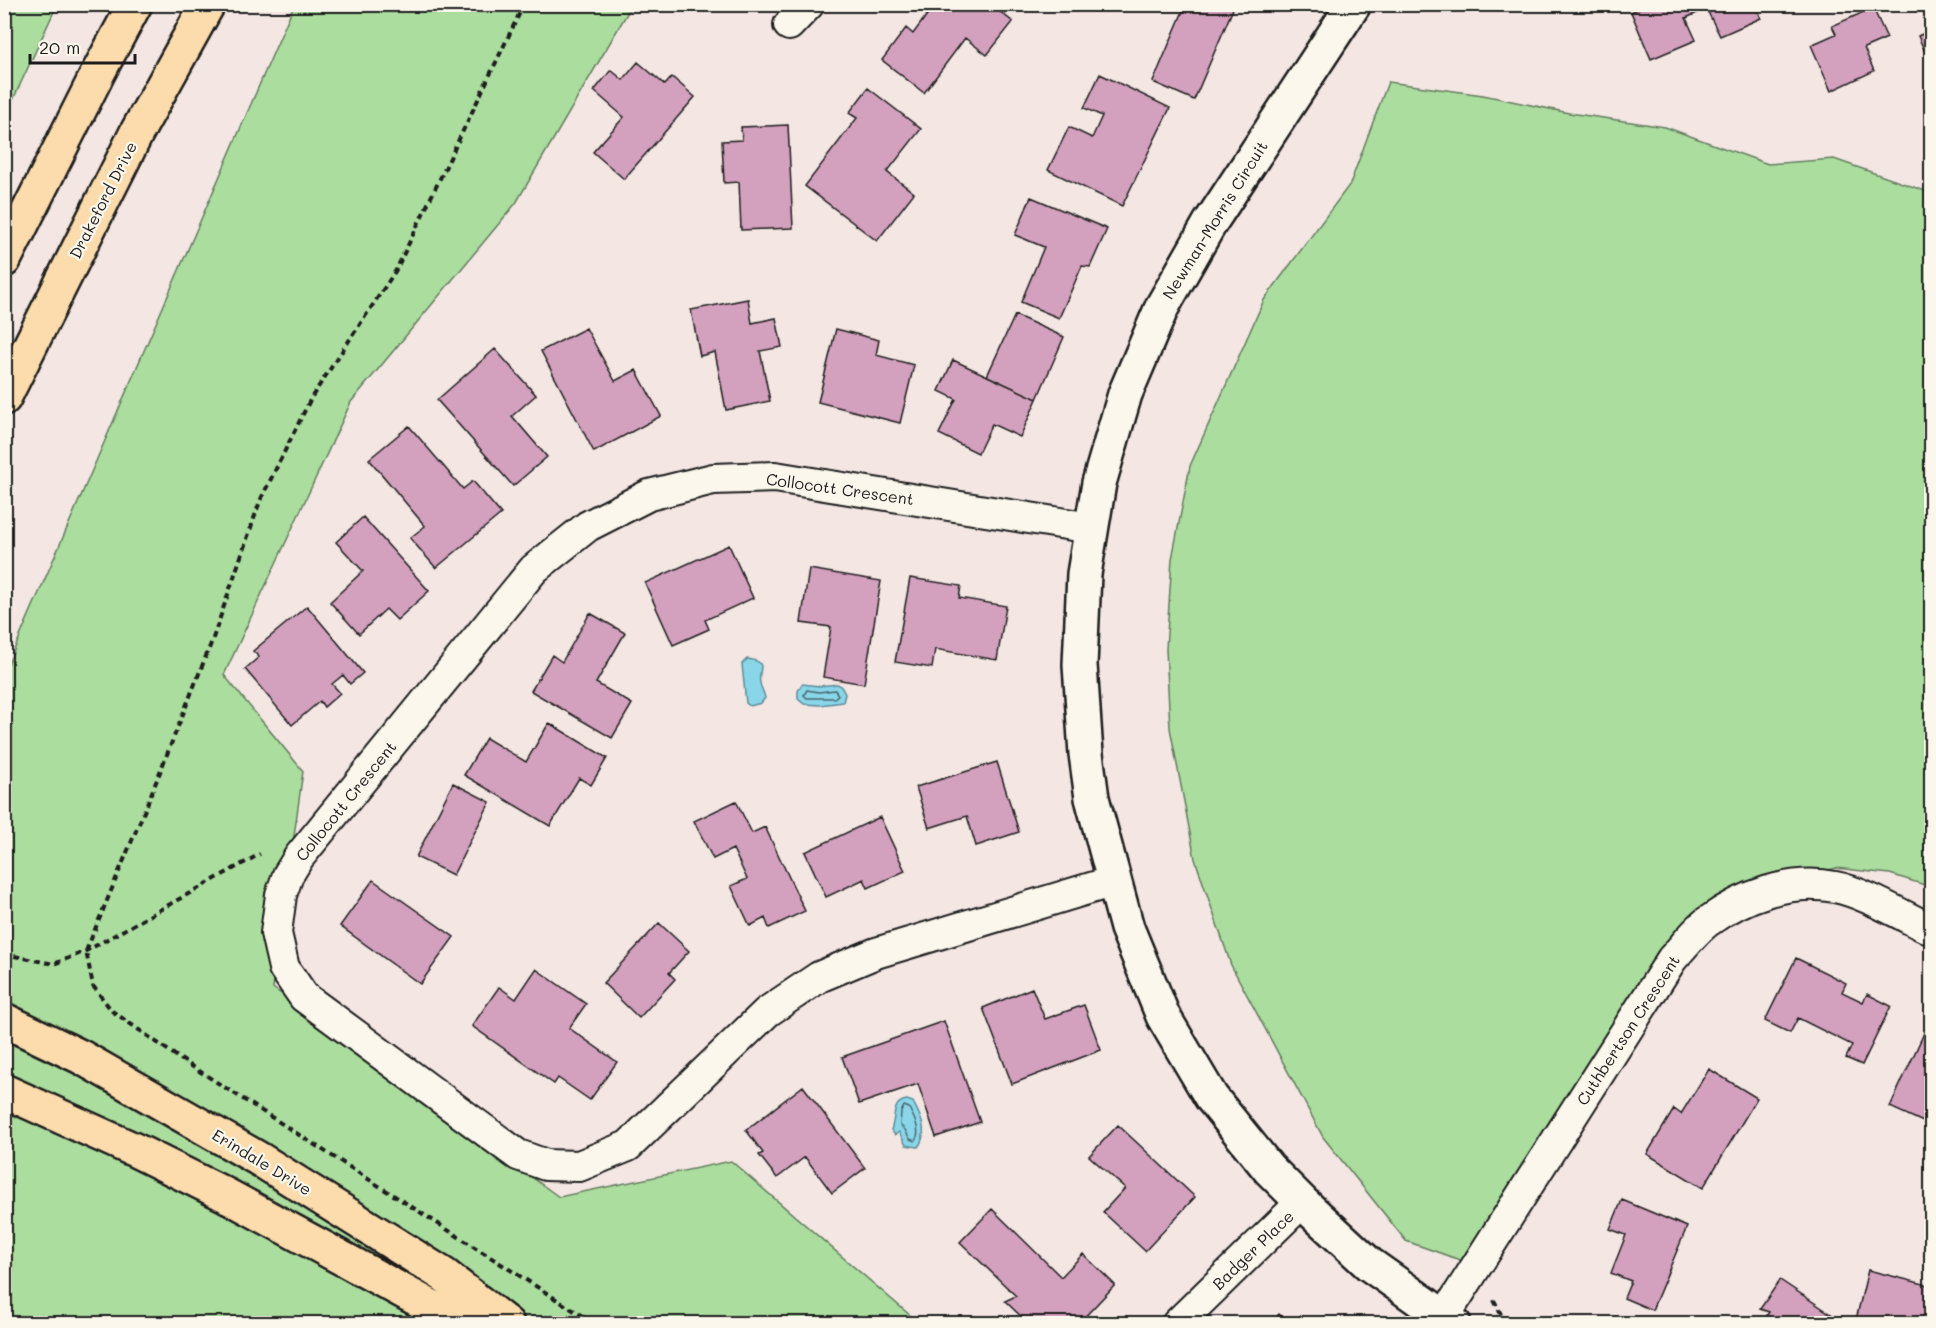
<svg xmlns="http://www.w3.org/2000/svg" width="1936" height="1328" viewBox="0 0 1936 1328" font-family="Mali,sans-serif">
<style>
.green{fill:#abdd9f;stroke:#647c5e;stroke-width:1.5}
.water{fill:#89d6e9;stroke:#5d8c97;stroke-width:1.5}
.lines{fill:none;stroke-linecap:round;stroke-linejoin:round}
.shore{stroke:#48666e;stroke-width:1.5}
.building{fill:#d3a0bd;stroke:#1c1c1c;stroke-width:1.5}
.minor-casing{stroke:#1c1c1c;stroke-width:34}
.tertiary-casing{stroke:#1c1c1c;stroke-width:38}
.primary-casing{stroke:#1c1c1c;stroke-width:38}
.trunk-casing{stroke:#1c1c1c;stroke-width:38}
.path{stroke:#1c1c1c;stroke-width:4;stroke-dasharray:6 4.5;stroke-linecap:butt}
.minor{stroke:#fbf7ec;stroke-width:30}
.tertiary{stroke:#fbf7ec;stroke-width:33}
.primary{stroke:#fcdcac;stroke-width:33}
.trunk{stroke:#fcdcac;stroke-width:33}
.labels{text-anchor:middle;stroke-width:4.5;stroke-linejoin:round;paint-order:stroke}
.street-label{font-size:16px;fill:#1c1c1c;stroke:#fbf7ec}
</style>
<rect width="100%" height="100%" fill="#f3e6e3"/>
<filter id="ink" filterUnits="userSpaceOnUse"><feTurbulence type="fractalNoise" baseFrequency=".0167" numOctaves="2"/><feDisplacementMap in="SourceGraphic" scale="12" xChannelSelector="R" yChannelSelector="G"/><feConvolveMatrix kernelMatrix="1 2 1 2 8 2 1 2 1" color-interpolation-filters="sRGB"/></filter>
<g filter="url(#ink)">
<path class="green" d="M5,4l52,1 -52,112 -1,-112z
M294,5h338l-116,198 -165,199 -127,273 79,96 -30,217 286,209 172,-36 188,162 -914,1v-653z
M1388,82l95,13 86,18 96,14 103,37 66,-5 97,34v694l-41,-13 -54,-6 -62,16 -51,27 -246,355 -71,-25 -83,-104 -92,-172 -36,-106 -25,-131 -4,-79 6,-90 18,-93 74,-166 86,-116z"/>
<path class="water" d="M747,659c23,3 10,10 13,24 1,6 4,9 5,15l-4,5 -11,3 -4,-3 -4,-39z
M802,684l17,2 19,-2 4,4 3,6 -2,8 -23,3 -16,-1 -6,-5v-8z
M907,1100l6,2c8,15 16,31 5,45l-12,-2 -7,-13 -4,3 -4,-5c5,-12 0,-28 16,-30z"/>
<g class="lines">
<path class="shore" d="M807,690l12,2 16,-2 3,5 -4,3h-27l-3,-3z
M904,1106l5,2c5,10 13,24 6,33l-5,-2 -5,-9 -5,-5 1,-13z"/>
</g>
<path class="building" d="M928,4h62l23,18 -26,33 -22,-17 -41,55 -42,-33 24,-32 7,6 16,-22 -4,-4z
M1186,4h49l-41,96 -41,-18z
M1648,4h56l2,5 -20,9 10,22 -45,19 -20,-47z
M1704,4h51l6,14 -41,18z
M1873,8l14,30 -23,10 10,23 -43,20 -20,-46 25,-11 -4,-8z
M1932,30v38l-14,-32z
M638,62l27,23 7,-8 23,20 -71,82 -31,-27 31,-35 -30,-26 17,-21 12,10z
M1100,74l70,34 -48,98 -74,-36 21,-43 23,11 10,-22 -18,-8z
M868,88l53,41 -34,43 27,21 -37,48 -72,-55 52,-68 -8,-5z
M788,125l5,103 -52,2 -2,-48 -15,1 -2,-42 20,-1 -1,-13z
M1031,197l76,32 -17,38 -8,-1 -23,52 -38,-16 23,-55 -29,-12z
M748,299l4,24 24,-5 6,29 -22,4 10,50 -44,9 -11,-58 -15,4 -9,-46z
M1015,315l49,22 -27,62 -50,-23z
M586,328l29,53 21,-11 25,46 -67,36 -53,-101z
M836,329l43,11 -3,15 38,10 -14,58 -82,-21z
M495,349l41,46 -24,21 35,41 -34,29 -76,-86z
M953,360l84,39 -17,38 -28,-13 -14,29 -39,-19 17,-35 -17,-8z
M409,426l54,63 10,-8 28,33 -65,54 -26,-30 15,-12 -56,-67z
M363,517l66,74 -32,29 -11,-11 -27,25 -29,-32 33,-31 -27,-29z
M729,545l24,53 -48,22 4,9 -36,16 -28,-62z
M809,569l72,12 -17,103 -41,-7 8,-50 -30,-4z
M910,578l51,8 -2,12 47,8 -9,54 -62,-11 -3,19 -37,-6z
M307,606l56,67 -13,11 -7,-9 -11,9 8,9 -16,14 -4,-6 -28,24 -47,-56 14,-12 -6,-6z
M590,613l35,20 -29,50 36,21 -20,34 -81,-47 21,-36 10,7z
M549,723l58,35 -16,27 -12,-7 -29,48 -86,-51 22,-37 40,24z
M997,762l22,70 -43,14 -9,-30 -38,12 -13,-41z
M453,783l37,19 -37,73 -37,-18z
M736,801l16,32 13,-6 40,84 -36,17 -4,-10 -15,8 -19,-40 16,-7 -14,-30 -20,10 -19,-38z
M880,817l25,54 -37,17 -4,-9 -38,18 -21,-45z
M373,880l81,57 -34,47 -80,-58z
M659,923l30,28 -20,22 6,6 -36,39 -36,-35z
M1796,958l50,25 -4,9 21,10 4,-8 24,12 -29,59 -16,-7 6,-13 -54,-27 -8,15 -25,-12z
M536,969l50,35 -17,24 48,34 -27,38 -32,-22 -4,6 -82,-58 27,-39 17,12z
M1032,988l13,31 39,-14 17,45 -89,34 -29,-76z
M944,1021l36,101 -44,15 -18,-53 -59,20 -17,-47z
M1924,1033l8,4v89l-42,-19z
M1709,1069l48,29 -54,90 -56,-34 27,-45 7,5z
M803,1086l62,82 -33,25 -27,-36 -28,21 -18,-23 4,-2 -17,-23z
M1118,1125l77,72 -50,54 -42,-39 22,-24 -36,-32z
M1622,1200l65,27 -35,83 -28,-12 7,-17 -20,-8 15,-38 -16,-6z
M992,1209l69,68 22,-23 32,31 -37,39h-49l-24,-23 11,-5 -56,-54z
M1868,1270l64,16v38h-77z
M1780,1280l60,40 -3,4h-75l7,-12 -9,-3z
M1279,1314l10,10h-19z"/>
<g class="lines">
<defs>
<path id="minor" d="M789,25l20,-21
M1091,528l-316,-51 -62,2 -64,16 -61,31 -54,43 -235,288 -11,18 -7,20 -5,38 8,35 20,29 214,158 28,10 33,1 49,-20 139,-134 52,-35 57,-24 238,-72
M1444,1317l228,-358c11,-12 22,-27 35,-37 36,-26 83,-44 128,-35 28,5 70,30 97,43
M1177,1324l125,-122"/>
<path id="tertiary" d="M1354,4l-144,219 -48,84 -37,87 -26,89 -15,91 -4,91 6,89 6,44 35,130 36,88 48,81 58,72 33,33 67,62 85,60"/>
<path id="primary" d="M4,1020l77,37 178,102 185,116 63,49
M4,1091l133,60 89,44 237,129"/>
<path id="trunk" d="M4,260l95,-189 36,-67
M4,398l133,-266 71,-128"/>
</defs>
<use href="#minor" class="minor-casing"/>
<use href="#tertiary" class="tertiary-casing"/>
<use href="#primary" class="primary-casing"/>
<use href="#trunk" class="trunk-casing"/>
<path class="path" d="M524,4l-128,266 -85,128 -51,103 -48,140 -64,161 -62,149 7,35 19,25 70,49 413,264
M754,4l9,6
M4,954l50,10 32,-13 174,-97
M1494,1300l11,23 2,1"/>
<use href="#minor" class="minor"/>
<use href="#tertiary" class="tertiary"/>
<use href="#primary" class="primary"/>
<use href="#trunk" class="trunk"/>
</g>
</g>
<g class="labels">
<g class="street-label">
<text transform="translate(103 200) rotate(-63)" y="6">Drakeford Drive</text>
<text transform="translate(1215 220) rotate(-58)" y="6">Newman-Morris Circuit</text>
<text transform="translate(840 489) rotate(8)" y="6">Collocott Crescent</text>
<text transform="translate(346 801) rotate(-51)" y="6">Collocott Crescent</text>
<text transform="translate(1628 1030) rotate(-57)" y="6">Cuthbertson Crescent</text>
<text transform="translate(262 1162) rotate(31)" y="6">Erindale Drive</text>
<text transform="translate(1253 1250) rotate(-44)" y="6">Badger Place</text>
</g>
</g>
<rect width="1936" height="1328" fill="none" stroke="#fbf7ec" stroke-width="24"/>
<rect x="12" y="12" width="1912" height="1304" fill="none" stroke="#1c1c1c" stroke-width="2" filter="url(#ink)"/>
<path d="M30 54v9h105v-9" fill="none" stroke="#1c1c1c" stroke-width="3"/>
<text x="39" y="54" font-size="18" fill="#1c1c1c" stroke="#fbf7ec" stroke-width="4.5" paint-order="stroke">20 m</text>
</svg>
